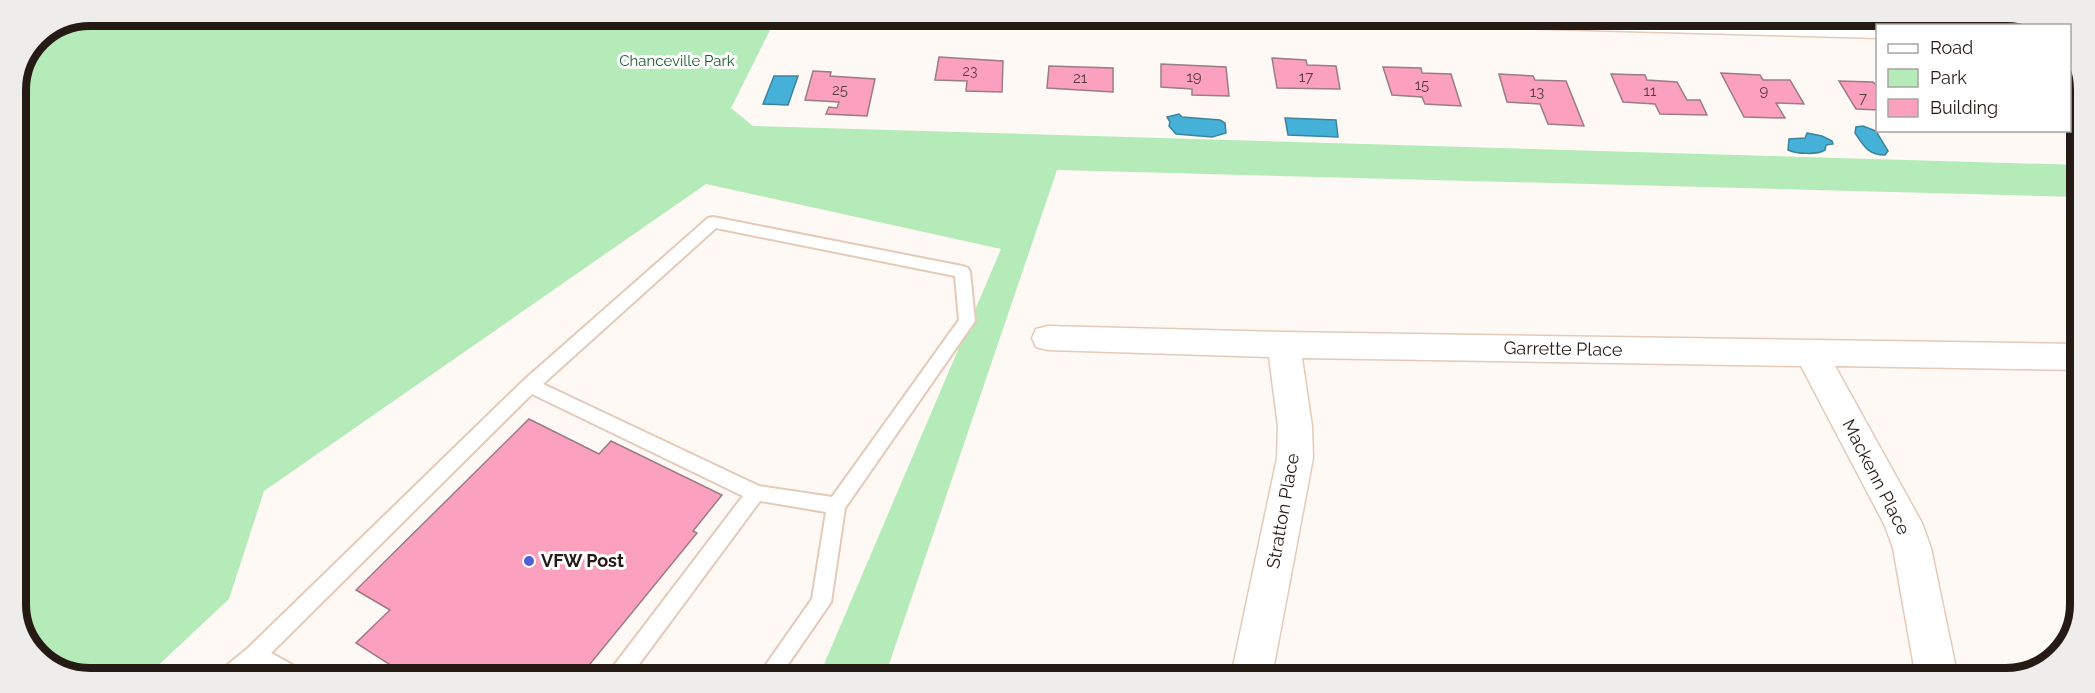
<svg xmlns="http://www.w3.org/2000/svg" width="2095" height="693" viewBox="0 0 2095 693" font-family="Raleway,sans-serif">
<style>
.green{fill:#b5ebb8}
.water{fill:#45b1d9;stroke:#3b849e;stroke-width:1.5}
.building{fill:#fba1bf;stroke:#9b7c85;stroke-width:1.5}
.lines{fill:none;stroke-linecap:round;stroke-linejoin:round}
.lane-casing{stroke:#e5cab7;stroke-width:4}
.street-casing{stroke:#e5cab7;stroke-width:3}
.lane{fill:#fff;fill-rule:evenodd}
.street{fill:#fff;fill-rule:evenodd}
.poi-dot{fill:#5260d6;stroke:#fff;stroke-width:2}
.labels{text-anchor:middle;stroke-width:6;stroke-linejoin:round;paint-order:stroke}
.far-number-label{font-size:14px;fill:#5a3c3f}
.far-park-label{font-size:15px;fill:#196026;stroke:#fff}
.number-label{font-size:15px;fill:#5a3c3f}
.street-label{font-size:18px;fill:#251b14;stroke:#fff}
.poi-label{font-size:18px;font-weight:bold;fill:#251b14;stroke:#fff;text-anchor:start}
.rim{fill:none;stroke:#251b14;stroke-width:8}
</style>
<rect width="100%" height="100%" fill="#fef9f5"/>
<path class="green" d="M90,15l687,1 -46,92 22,18 1326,39v32l-1022,-27 -172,506h-66l182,-427 -295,-65 -442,307 -35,108 -80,75h-83l-35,-25 -16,-40v-524l22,-48z"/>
<path class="water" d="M774,76h24l-10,29 -25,-1z
M1179,114l3,3 38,3 5,3 1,10 -14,4 -36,-3 -7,-8 1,-4 -3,-5z
M1285,118l51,2 2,17 -50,-2z
M1863,126l13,5 12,20 -3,4c-17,0 -21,-9 -30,-22l1,-6z
M1807,133l15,3 10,5 1,3 -7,1 -1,5c-8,5 -28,4 -37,0l1,-11 16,-1z"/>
<path class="building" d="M939,57l64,4 -1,31 -36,-1 1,-10 -32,-1z
M1272,58l34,2 1,5 29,1 4,23 -63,-1z
M1161,64l65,3 3,29 -37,-1v-6l-31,-2z
M1049,66l64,2v24l-66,-4z
M1383,67l38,1 1,5 29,1 10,32 -36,-2 -3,-7 -30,-2z
M813,71l18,1 -1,4 45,3 -8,37 -41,-2 3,-7 8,1 2,-6 -34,-2z
M1721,73l39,2 3,5h27l14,24 -28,-1 9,15 -41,-1z
M1499,74l34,2 2,4 31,1 18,45 -36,-2 -8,-20 -33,-2z
M1611,74l34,1 2,5 30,2 10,18h13l7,15 -47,-1 -5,-10 -32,-2z
M1839,81l34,1 5,5v23l-22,-1z
M529,419l70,35 12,-13 111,54 -29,36 4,2 -116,142h-175l-50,-32 34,-33 -34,-20z"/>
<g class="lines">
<defs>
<path id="lane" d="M713,217l249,49 6,2 2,4 5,49 -130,187 -14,94 -51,74h-22l54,-77 14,-87 -66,-11 -129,174h-22l3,-7 131,-172 -211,-102 -261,259 27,15 3,7h-30l-15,-8 -9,8 -25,-1 3,-7 23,-19 276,-268 184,-162zM716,228l239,48 4,44 -127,177 -73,-11 -216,-102z"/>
<path id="street" d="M772,16h33l-3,5 -19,4 -9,-2z
M1399,18h315l164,4 10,4h-10v12l-467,-13 -9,-2z
M1048,326l236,6 794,12v26l-243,-4 87,157 9,25 27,130h-42l-23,-130 -8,-22 -84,-160 -499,-8 10,68 1,32 -41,218h-41l46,-218 1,-32 -9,-69 -221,-7 -12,-3 -4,-9 4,-9z"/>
</defs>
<use href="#lane" class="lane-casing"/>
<use href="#street" class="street-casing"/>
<use href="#lane" class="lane"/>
<use href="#street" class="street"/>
</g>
<circle class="poi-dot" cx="529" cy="561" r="6"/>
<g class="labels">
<g class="far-number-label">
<text x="970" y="76">23</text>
</g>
<g class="far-park-label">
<text x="677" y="66">Chanceville Park</text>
</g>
<g class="number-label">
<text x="1194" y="82">19</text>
<text x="1306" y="82">17</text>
<text x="1080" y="83">21</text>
<text x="1422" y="90">15</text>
<text x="840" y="95">25</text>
<text x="1650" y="96">11</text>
<text x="1764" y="96">9</text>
<text x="1537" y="97">13</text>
<text x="1863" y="103">7</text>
</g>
<g class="street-label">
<text transform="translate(1563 349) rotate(1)" y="6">Garrette Place</text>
<text transform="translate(1876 477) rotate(63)" y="6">Mackenn Place</text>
<text transform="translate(1283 511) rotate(-80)" y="6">Stratton Place</text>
</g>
<g class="poi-label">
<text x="541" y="567">VFW Post</text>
</g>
</g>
<path d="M0 0H2095V693H0ZM90 26H2006A64 64 0 0 1 2070 90V604A64 64 0 0 1 2006 668H90A64 64 0 0 1 26 604V90A64 64 0 0 1 90 26Z" fill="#eeedec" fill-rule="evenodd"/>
<path class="rim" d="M90 26H2006A64 64 0 0 1 2070 90V604A64 64 0 0 1 2006 668H90A64 64 0 0 1 26 604V90A64 64 0 0 1 90 26Z"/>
<rect x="1876" y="24" width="195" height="108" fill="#ffffff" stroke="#a8a4a1" stroke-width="1.5"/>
<rect x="1888" y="44" width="30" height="9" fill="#ffffff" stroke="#a8a4a1" stroke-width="1.5"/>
<text x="1930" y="54" font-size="18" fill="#251b14">Road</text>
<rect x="1888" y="69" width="30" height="18" fill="#b5ebb8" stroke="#a8a4a1" stroke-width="1.5"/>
<text x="1930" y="84" font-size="18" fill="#251b14">Park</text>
<rect x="1888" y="99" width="30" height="18" fill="#fba1bf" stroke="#a8a4a1" stroke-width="1.5"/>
<text x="1930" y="114" font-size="18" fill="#251b14">Building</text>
</svg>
